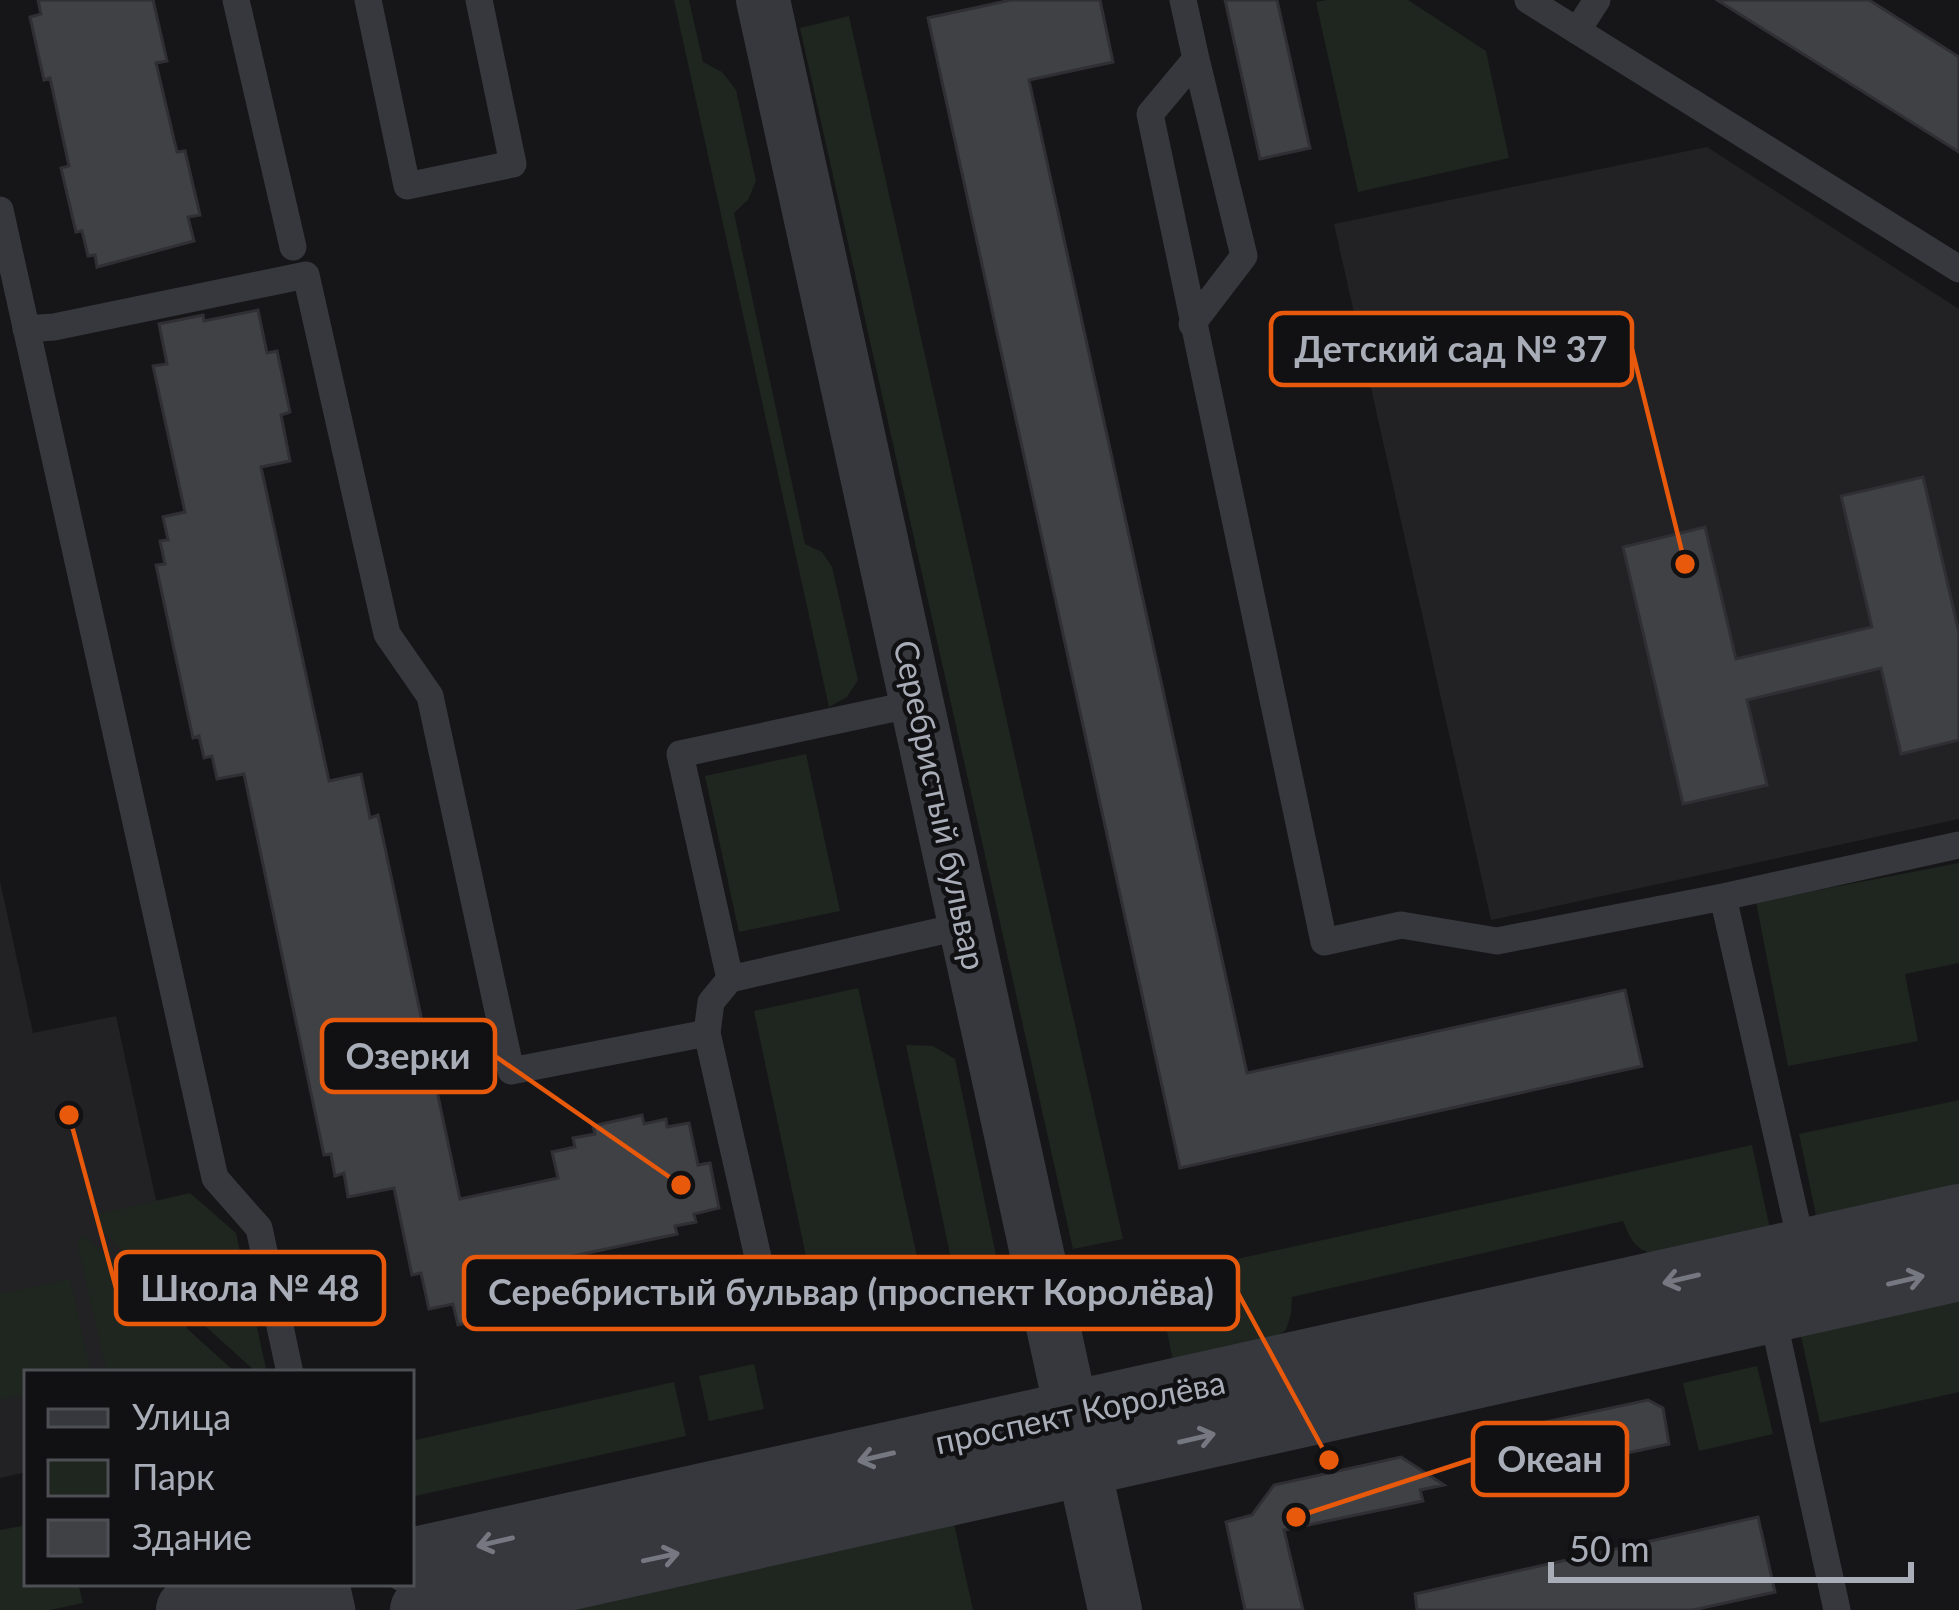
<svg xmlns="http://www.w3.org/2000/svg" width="1959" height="1610" viewBox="0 0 1959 1610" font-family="Lato,sans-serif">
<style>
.built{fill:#222225}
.green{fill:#1e261f}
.building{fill:#404145;stroke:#303034;stroke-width:3}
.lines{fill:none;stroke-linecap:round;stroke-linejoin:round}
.service{stroke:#37383d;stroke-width:27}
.minor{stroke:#37383d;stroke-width:54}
.tertiary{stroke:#37383d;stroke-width:66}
.oneway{stroke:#757881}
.labels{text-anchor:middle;stroke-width:9;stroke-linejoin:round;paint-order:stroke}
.street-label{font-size:33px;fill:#a8adb8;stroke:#111113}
.leader{fill:none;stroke:#e8590c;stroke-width:4.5}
.callout-dot{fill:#e8590c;stroke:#111113;stroke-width:4.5}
.callout{fill:#111113;stroke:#e8590c;stroke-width:4.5}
.callout-label{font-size:36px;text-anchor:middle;font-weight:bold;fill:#a8adb8}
</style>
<rect width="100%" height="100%" fill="#161618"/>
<path class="built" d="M1707,147l252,162v510l-468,101 -157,-696z
M0,881l33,152 83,-17 39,180 43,177h-171v99l-27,6z"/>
<path class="green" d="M674,0h15l14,62 19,10 14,18 20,91 -8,19 -14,13 71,331 17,8 10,15 26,113 -11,17 -18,10z
M1327,0h81l78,51 23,107 -151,34 -42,-190z
M849,16l274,1223 -50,10 -273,-1221z
M806,754l34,157 -101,21 -34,-156z
M1959,863v100l-54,11 13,67 -130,25 -32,-164z
M858,988l64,291 -116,-23 -52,-245z
M906,1045l27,1 22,13 43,206 -44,8z
M1959,1100v90l-142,30 -18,-86z
M1752,1145l18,84 -118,25c-18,-6 -22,-16 -29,-33l-331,76 -1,17 -5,16 -14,10 -99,21 -17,-84z
M190,1193l46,40 31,140h-10l-165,-150 7,-9z
M84,1235l152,138h1h-130l-30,-130z
M70,1279l21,94h-64v21l-27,6v-106z
M1959,1301v91l-139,31 -19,-87z
M754,1364l10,45 -55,12 -10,-45z
M1757,1366l16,68 -74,17 -16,-68z
M674,1382l12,54 -275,61v-56z
M953,1519l20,91h-424z
M27,1525v58h51l5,20 -33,7h-50v-80z"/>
<path class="building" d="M38,0h115l14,61 -11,2 21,89 8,-1 15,64 -12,2 6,24 -97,26 -2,-12 -7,1 -6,-25 -6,1 -15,-64 8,-2 -19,-88 -6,2 -14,-63 11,-3z
M1011,0h89l13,62 -84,18 218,993 378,-83 17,76 -462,102 -252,-1150z
M1225,0h52l33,148 -50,11z
M1717,0h152l90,57v95z
M258,310l9,43 10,-2 13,61 -9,3 9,46 -29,6 68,314 32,-7 9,44 8,-3 82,384 98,-21 -6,-26 23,-5 -2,-9 22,-4 -2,-8 49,-11 2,9 22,-5 1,8 22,-4 9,42 12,-2 9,45 -25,6 2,8 -21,4 2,8 -123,26 7,33 -43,9 2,9 -62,14 -5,-21 -24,5 -8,-36 -9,2 -18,-87 -46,9 -4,-24 -9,3 -4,-22 -7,1 -80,-381 -27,5 -5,-23 -8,2 -5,-22 -6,2 -37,-173 9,-1 -5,-23 8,-1 -5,-23 22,-5 -32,-146 14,-2 -8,-40 44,-9 1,6z
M1923,477l36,156v107l-58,14 -20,-86 -134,32 20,85 -84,19 -60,-257 82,-20 31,132 136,-32 -31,-131z
M1648,1400l15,8 6,36 -140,30 -2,-6 -31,6 35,-49z
M1401,1457l43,28 -24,5 3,11 -139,29 19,80h-58l-19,-88 26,-7 22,-30z
M1758,1517l17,75 -82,18h-276l-2,-16z"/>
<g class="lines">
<path class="service" d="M236,0l57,247
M368,0l39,186 106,-22 -34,-164
M1183,0l13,59 -46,55 174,828 77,-17 96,16 226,-44 236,-52
M1528,0l431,269
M1577,31l20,-31
M0,210l215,968 44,50 31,145
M1192,324l52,-68 -48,-197
M26,329l28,-2 252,-52 81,359 43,62 81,375 196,-38 4,-31 19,-23 237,-54
M1723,897l81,358
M730,979l-50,-225 238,-51
M626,1291l134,-25 -53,-233
M1771,1309l66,301
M336,1583l6,27"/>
<path class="minor" d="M763,0l352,1610"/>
<path class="tertiary" d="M411,1561l1548,-344
M189,1610l122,-27
M423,1610l1536,-342"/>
</g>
<defs><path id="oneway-shaft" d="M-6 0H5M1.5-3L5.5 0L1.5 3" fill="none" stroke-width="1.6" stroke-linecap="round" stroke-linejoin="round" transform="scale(3)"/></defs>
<g class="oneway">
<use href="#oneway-shaft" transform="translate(1681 1279) rotate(167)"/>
<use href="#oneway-shaft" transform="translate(1906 1280) rotate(-13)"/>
<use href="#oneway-shaft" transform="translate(1197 1438) rotate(-13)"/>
<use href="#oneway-shaft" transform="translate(876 1457) rotate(167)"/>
<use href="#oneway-shaft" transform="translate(495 1542) rotate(167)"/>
<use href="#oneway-shaft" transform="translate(661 1557) rotate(-12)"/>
</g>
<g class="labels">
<g class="street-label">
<text transform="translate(940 805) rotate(78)" y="12">Серебристый бульвар</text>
<text transform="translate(1080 1412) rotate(-12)" y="12">проспект Королёва</text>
</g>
</g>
<path class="leader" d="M1685 564L1632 349M681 1185L495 1056M69 1115L116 1288M1329 1460L1238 1293M1296 1517L1473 1459"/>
<g class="callout-dot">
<circle cx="1685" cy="564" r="12"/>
<circle cx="681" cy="1185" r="12"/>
<circle cx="69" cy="1115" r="12"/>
<circle cx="1329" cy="1460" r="12"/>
<circle cx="1296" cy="1517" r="12"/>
</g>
<g class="callout">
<rect x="1271" y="313" width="361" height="72" rx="12"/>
<rect x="322" y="1020" width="173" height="72" rx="12"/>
<rect x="116" y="1252" width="268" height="72" rx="12"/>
<rect x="464" y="1257" width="774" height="72" rx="12"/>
<rect x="1473" y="1423" width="154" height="72" rx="12"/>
</g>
<g class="callout-label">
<text x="1451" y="362">Детский сад № 37</text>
<text x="408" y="1069">Озерки</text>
<text x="250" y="1301">Школа № 48</text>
<text x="851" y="1305">Серебристый бульвар (проспект Королёва)</text>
<text x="1550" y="1472">Океан</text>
</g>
<rect x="24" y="1370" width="390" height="216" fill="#111113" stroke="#4d4f55" stroke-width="3"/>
<rect x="48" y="1409" width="60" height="18" fill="#37383d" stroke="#4d4f55" stroke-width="3"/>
<text x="132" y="1430" font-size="36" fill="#a8adb8">Улица</text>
<rect x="48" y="1460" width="60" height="36" fill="#1e261f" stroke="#4d4f55" stroke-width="3"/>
<text x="132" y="1490" font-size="36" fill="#a8adb8">Парк</text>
<rect x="48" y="1520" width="60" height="36" fill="#404145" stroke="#4d4f55" stroke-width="3"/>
<text x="132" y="1550" font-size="36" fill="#a8adb8">Здание</text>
<path d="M1551 1562v18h360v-18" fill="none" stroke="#a8adb8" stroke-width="6"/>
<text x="1569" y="1562" font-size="36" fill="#a8adb8" stroke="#111113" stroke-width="9" paint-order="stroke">50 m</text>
</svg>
